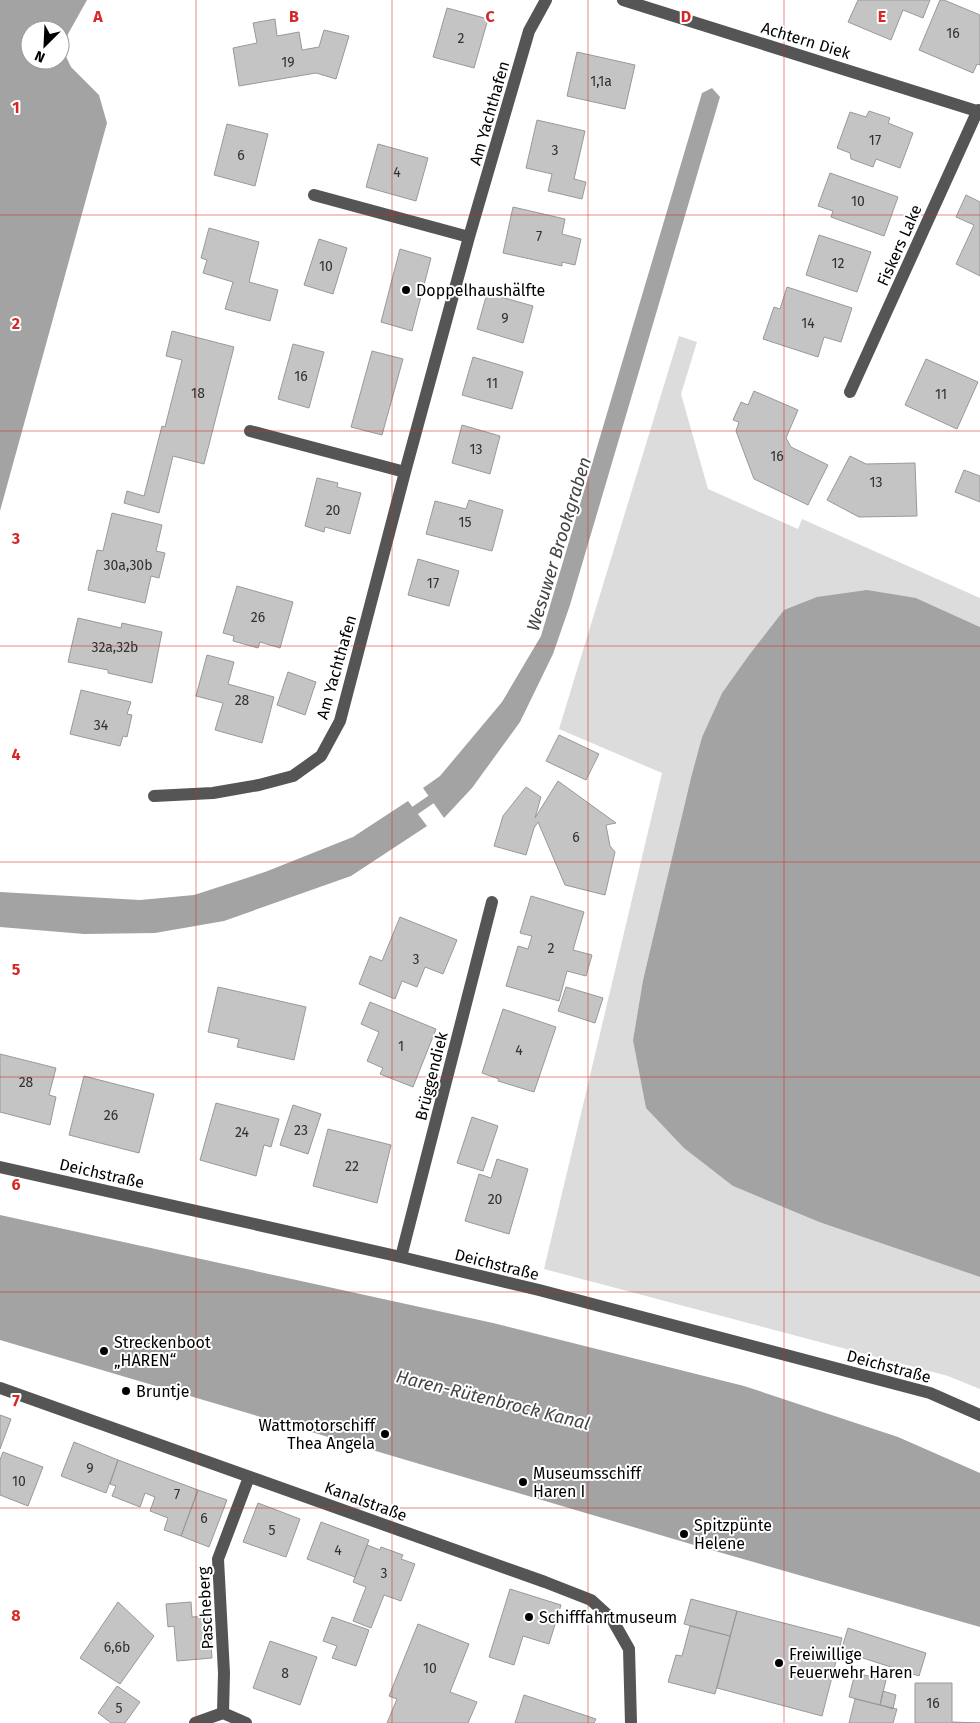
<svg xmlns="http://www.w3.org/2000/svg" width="980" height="1723" viewBox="0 0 980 1723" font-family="'Fira Sans',sans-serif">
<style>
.green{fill:#dcdcdc}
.water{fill:#a3a3a3;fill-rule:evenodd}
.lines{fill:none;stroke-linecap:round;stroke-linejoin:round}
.stream{stroke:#a3a3a3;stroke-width:9}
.building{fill:#c4c4c4;stroke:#999}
.minor{stroke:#555;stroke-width:12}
.grid{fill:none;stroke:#d62828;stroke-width:1;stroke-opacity:0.55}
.poi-dot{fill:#000;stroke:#fff;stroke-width:2}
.labels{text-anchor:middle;stroke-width:4;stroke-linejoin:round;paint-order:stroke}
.number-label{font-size:14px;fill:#313131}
.street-label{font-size:16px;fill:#000;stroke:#fff}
.poi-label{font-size:16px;fill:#000;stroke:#fff;text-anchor:start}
.water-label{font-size:18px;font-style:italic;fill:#444;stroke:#fff}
.grid-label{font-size:16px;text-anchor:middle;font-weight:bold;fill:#d62828;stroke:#fff;stroke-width:4;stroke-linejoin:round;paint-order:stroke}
</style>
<rect width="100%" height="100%" fill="#fff"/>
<path class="green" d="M679,336l18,6 -16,52 27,95 90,40 4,-10 178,79v29l-64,-29 -132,12 -35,45 -27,38 -20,44 -59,243 -10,60 100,146 86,36 161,55v112l-32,-13 -404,-107 118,-496 -103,-44z"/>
<path class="water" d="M0,0h87l-19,34 -5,16 8,17 28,28 8,28 -107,388zM30,30h30v30h-30z
M712,88l8,9 -150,508 -17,49 -33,68 -48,66 -28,30 -21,-30 17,-12 62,-74 39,-66 161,-543z
M867,590l49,8 64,29v650l-161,-55 -86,-36 -49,-38 -38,-40 -13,-68 10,-60 48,-202 11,-41 20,-44 27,-38 35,-45 33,-13z
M408,801l19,25 -76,50 -127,45 -69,12 -71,1 -84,-7v-35l140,8 54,-5 71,-23 88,-35z
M0,1215l493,108 251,63 154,51 82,36v154l-286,-82 -694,-205z"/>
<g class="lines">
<path class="stream" d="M407,816l32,-22"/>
</g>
<path class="building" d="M858,0h72l-7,18 -20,-8 -12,30 -43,-18z
M940,0h4l36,15v50l-3,-1 -4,9 -54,-23z
M447,8l41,11 -14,49 -41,-11z
M275,19l2,17 22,-4 3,18 17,-3 5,-17 25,6 -13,43 -20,-6 -77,13 -6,-38 24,-5 -4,-20z
M577,52l58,13 -10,44 -58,-13z
M869,111l21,7 -2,5 25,10 -13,35 -24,-9 -3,8 -22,-8 -1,-6 -13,-5 13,-36 16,5z
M537,120l48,11 -11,48 12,3 -4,17 -34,-8 4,-17 -26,-6z
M227,124l41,10 -13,52 -41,-11z
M378,144l50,14 -12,43 -50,-14z
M830,173l68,24 -14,39 -53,-19 2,-6 -15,-5z
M966,195l14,7v74l-24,-12 18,-39 -18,-8z
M513,207l52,12 -3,15 19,5 -6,26 -13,-3v4l-59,-13z
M209,228l50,14 -10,40 29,8 -8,31 -45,-12 8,-27 -30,-9 4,-13 -6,-2z
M819,235l52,17 -14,40 -51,-17z
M319,239l28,9 -14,46 -29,-9z
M400,249l31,9 -19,73 -31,-9z
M787,287l65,21 -11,34 -17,-5 -6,20 -55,-18 11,-32 6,2z
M487,293l46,13 -10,37 -46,-14z
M172,331l62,16 -30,117 -31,-8 -14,57 -35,-10 3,-12 17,5 18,-70 3,1 17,-67 -16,-4z
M293,344l31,8 -15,56 -31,-9z
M372,351l31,8 -21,76 -31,-8z
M473,357l50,15 -11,37 -50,-14z
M926,359l52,23 -21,47 -52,-24z
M754,391l44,19 -12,28 5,9 37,18 -20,40 -54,-26 -18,-48 3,-9 -6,-2 8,-18 7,3z
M462,425l38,11 -10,38 -38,-11z
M850,456l16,8 49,-1 2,53 -58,1 -32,-17z
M964,470l16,6v26l-25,-10z
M317,478l21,5 -1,4 24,6 -11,41 -25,-7 -1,5 -19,-6z
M469,500l34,10 -11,41 -66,-17 9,-33 31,8z
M112,513l50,12 -6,26 9,2 -6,25 -8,-2 -6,27 -57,-13 9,-40 6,1z
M418,559l41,12 -10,35 -41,-11z
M237,586l56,16 -13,46 -20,-6 -2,6 -25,-7 1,-5 -11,-3z
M78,618l43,10 1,-5 40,9 -10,51 -44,-10v-3l-40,-8z
M207,655l27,7 -6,22 46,13 -12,46 -47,-13 8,-27 -27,-7z
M288,672l28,10 -11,33 -28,-10z
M81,690l50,12 -4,12 5,1 -5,22 -4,-1 -3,10 -50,-12z
M559,735l40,19 -13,26 -40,-19z
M558,781l58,42 -10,2 4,21 5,6 -10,43 -40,-10 -27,-63 -4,6 -8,27 -32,-9 9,-30 23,-29 15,10 -6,21z
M531,896l53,16 -11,38 19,5 -6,21 -19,-5 -8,30 -53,-15 12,-40 10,3 4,-13 -12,-3z
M400,917l57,23 -14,34 -18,-7 -8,20 -15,-6 -7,18 -36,-15 11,-28 12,5z
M218,987l88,20 -12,53 -57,-13 2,-8 -31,-7z
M566,987l37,11 -8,25 -37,-12z
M370,1002l66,27 -23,58 -33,-13 3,-6 -16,-7 12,-29 -18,-8z
M503,1009l53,18 -22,65 -36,-11 1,-2 -17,-6z
M0,1054l56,14 -7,27 7,2 -6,28 -50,-13z
M84,1076l70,18 -15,59 -70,-18z
M216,1103l63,16 -8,28 -7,-2 -8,31 -56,-16z
M293,1105l28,9 -13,40 -28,-9z
M472,1117l26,9 -15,45 -26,-8z
M328,1129l63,16 -14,58 -64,-17z
M497,1159l31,10 -19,65 -44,-13 14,-47 12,4z
M0,1415l11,4 -11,30z
M74,1442l44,18 -12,33 -45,-17z
M3,1452l40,15 -15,39 -28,-11v-35z
M118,1460l80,30 -17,46 -17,-6 4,-12 -18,-7 5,-14 -10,-4 -5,14 -28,-11 4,-10 -6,-2z
M198,1490l29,10 -18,47 -28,-11z
M258,1503l42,16 -14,38 -43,-15z
M321,1522l48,18 -14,37 -48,-18z
M367,1545l13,5 1,-3 22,8 -2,4 14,5 -14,37 -17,-6 -13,33 -18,-7 13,-34 -13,-5z
M510,1589l51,16 -12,39 -26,-8 -9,29 -25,-8z
M691,1599l46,12 -7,25 -46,-12z
M118,1602l36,34 -34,48 -40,-26z
M191,1602l1,15 17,-1 3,42 -35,3 -3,-35 -6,1 -2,-23z
M737,1611l105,27 -20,78 -105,-28z
M332,1617l37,13 -13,36 -24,-8 5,-12 -14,-5z
M418,1624l51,20 -19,48 27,10 -9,21h-81l10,-24 -8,-3z
M690,1626l40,10 -15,58 -47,-12 8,-27 6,1z
M848,1628l78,25 -7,23 -78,-25z
M270,1641l47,16 -17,48 -47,-17z
M855,1673l31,7 -6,25 -31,-8z
M915,1683h37v39l28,1h-65z
M117,1686l23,16 -15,21h-14l-13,-10z
M883,1691l13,4 -3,14 -13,-4z
M524,1695l72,24 -2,4h-79z
M855,1699l42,10 -4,14h-44z"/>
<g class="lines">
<path class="minor" d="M623,0l357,112
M314,195l155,42
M850,392l128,-282
M250,431l155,41
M154,796l59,-3 46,-8 34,-9 28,-20 19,-35 65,-249 64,-235 60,-206 17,-31
M0,1167l401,90 138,33 391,103 50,22
M401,1257l91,-355
M0,1388l545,194 46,18 21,19 17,30 2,74
M195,1723l28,-10
M246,1723l-23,-10 1,-40 -6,-114 31,-82"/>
</g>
<path class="grid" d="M196,0v1723M392,0v1723M588,0v1723M784,0v1723M0,215h980M0,431h980M0,646h980M0,862h980M0,1077h980M0,1292h980M0,1508h980"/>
<g class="poi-dot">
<circle cx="406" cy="290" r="5"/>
<circle cx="104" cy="1351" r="5"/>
<circle cx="126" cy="1391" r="5"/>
<circle cx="385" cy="1434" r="5"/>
<circle cx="523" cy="1482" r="5"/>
<circle cx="684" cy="1534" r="5"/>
<circle cx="529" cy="1617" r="5"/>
<circle cx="779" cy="1663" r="5"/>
</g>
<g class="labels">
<g class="number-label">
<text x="953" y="38">16</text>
<text x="461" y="43">2</text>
<text x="288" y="67">19</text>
<text x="601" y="86">1,1a</text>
<text x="875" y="145">17</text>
<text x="555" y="155">3</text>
<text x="241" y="160">6</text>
<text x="397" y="177">4</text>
<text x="858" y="206">10</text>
<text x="539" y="241">7</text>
<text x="838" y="268">12</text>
<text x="326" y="271">10</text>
<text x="505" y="323">9</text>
<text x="808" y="328">14</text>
<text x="301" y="381">16</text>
<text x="492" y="388">11</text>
<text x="198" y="398">18</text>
<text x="941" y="399">11</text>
<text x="476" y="454">13</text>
<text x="777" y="461">16</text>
<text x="876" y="487">13</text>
<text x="333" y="515">20</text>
<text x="465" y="527">15</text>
<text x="128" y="570">30a,30b</text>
<text x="433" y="588">17</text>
<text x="258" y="622">26</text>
<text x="115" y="652">32a,32b</text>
<text x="242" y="705">28</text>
<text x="101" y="730">34</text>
<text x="576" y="842">6</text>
<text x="551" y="953">2</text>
<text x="416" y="964">3</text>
<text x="401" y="1051">1</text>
<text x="519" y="1055">4</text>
<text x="26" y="1087">28</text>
<text x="111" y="1120">26</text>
<text x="301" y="1135">23</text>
<text x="242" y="1137">24</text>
<text x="352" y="1171">22</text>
<text x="495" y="1204">20</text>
<text x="90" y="1473">9</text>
<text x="19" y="1486">10</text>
<text x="177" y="1499">7</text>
<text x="204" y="1523">6</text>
<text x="272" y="1535">5</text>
<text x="338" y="1555">4</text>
<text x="384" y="1578">3</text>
<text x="117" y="1652">6,6b</text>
<text x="430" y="1673">10</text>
<text x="285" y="1678">8</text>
<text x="933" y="1708">16</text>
<text x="119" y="1713">5</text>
</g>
<g class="street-label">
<text transform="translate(806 40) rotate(17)" y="6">Achtern Diek</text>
<text transform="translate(489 113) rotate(-74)" y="6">Am Yachthafen</text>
<text transform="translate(899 245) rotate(-66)" y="6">Fiskers Lake</text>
<text transform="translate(336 667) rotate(-74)" y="6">Am Yachthafen</text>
<text transform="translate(431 1076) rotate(-76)" y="6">Brüggendiek</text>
<text transform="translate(102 1173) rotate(13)" y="6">Deichstraße</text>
<text transform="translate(497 1264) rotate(14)" y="6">Deichstraße</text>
<text transform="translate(889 1366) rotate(15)" y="6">Deichstraße</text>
<text transform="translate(366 1501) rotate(20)" y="6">Kanalstraße</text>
<text transform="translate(205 1608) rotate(-93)" y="6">Pascheberg</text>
</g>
<g class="poi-label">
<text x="416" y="296">Doppelhaushälfte</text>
<text x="114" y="1348">Streckenboot<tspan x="114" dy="18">„HAREN“</tspan></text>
<text x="136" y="1397">Bruntje</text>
<text x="375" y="1431" text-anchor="end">Wattmotorschiff<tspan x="375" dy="18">Thea Angela</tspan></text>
<text x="533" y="1479">Museumsschiff<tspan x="533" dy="18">Haren I</tspan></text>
<text x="694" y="1531">Spitzpünte<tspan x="694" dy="18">Helene</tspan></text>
<text x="539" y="1623">Schifffahrtmuseum</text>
<text x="789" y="1660">Freiwillige<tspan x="789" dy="18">Feuerwehr Haren</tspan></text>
</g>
<g class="water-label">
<text transform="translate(559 544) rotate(-73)" y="6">Wesuwer Brookgraben</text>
<text transform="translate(493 1400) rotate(14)" y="6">Haren-Rütenbrock Kanal</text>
</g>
</g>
<g class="grid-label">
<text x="98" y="22">A</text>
<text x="294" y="22">B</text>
<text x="490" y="22">C</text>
<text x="686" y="22">D</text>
<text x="882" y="22">E</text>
<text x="16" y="113">1</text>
<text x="16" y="329">2</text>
<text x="16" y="544">3</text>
<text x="16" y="760">4</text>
<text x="16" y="975">5</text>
<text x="16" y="1190">6</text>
<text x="16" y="1406">7</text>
<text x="16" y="1621">8</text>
</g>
<g transform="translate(45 45) rotate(204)"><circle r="24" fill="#ffffff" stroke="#999999"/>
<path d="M0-4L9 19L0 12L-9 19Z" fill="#000000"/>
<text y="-8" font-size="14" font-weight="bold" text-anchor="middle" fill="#000000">N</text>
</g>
</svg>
